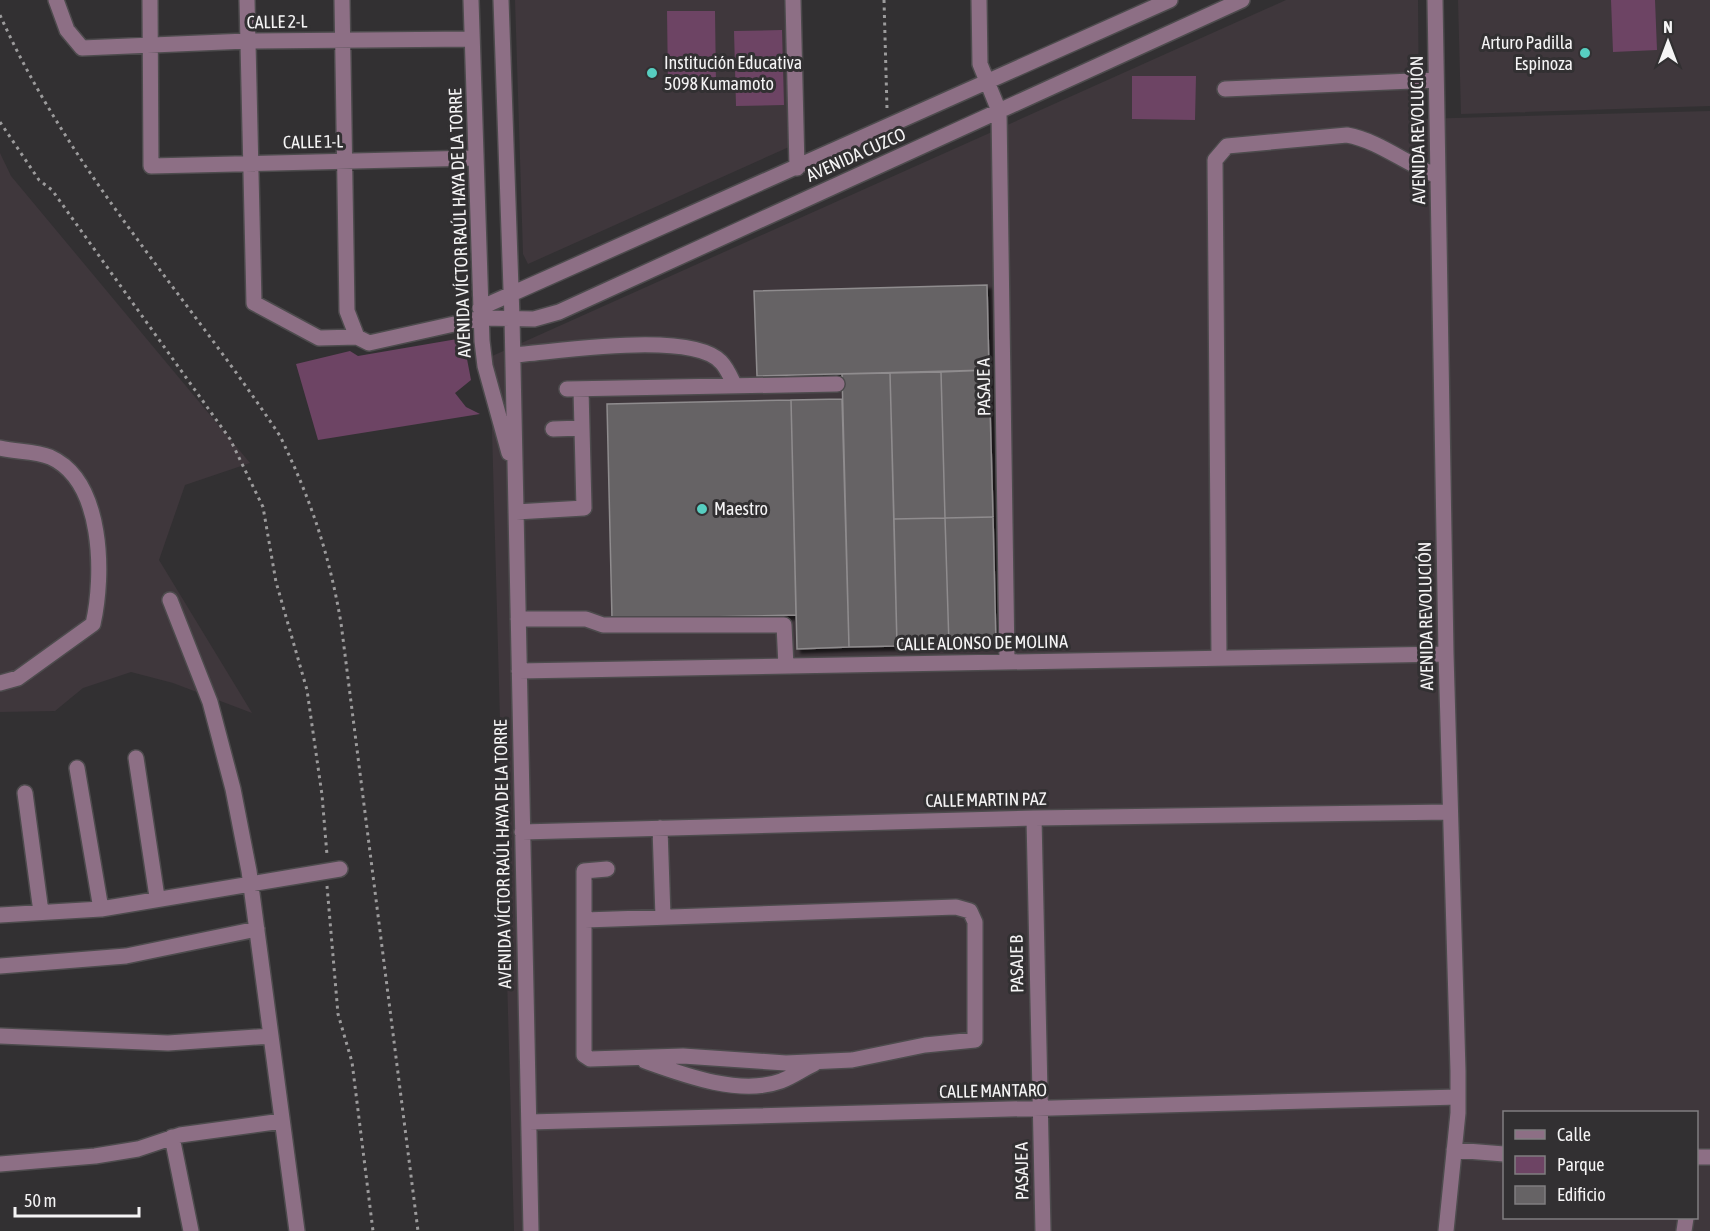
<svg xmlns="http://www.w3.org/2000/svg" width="1710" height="1231" viewBox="0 0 1710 1231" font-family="'Asap Condensed',sans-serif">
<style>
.built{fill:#3f373c;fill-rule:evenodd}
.green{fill:#6d4464}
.building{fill:#666365;stroke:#8f8c8e;stroke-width:1.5;filter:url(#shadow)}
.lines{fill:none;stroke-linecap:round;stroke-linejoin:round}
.minor-casing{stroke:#4d4b4d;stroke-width:18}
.path{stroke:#9c9b9c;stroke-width:3;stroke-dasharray:3 4.5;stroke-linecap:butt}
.minor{stroke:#8d6f85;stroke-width:15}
.poi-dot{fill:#57cec1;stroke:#323032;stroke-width:2}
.labels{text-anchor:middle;stroke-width:6;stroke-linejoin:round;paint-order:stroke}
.street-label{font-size:18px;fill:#f5f4f5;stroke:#323032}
.poi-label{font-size:18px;fill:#f5f4f5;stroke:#323032;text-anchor:start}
</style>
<defs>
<filter id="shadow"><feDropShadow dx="4" dy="4" stdDeviation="1.5" flood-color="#0009"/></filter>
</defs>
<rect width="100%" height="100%" fill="#323032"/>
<path class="built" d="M515,0h269l5,147 -261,117 -5,-10z
M1286,0h132l1,119 291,-8v1120h-1196l-24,-874zM1504,1112h192v106h-192z
M1458,0h252v106l-249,8z
M0,153l11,23 239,287 -65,22 -26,75 93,153 -79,-30 -42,-11 -48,16 -28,23 -55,1z"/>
<path class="green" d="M1611,0h44l2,50 -44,2z
M667,11h48l1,74h-48z
M782,30l2,75 -48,1 -2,-75z
M1132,76h64l-1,44 -63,-1z
M463,338l8,42 -16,13 11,14 14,7 -162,26 -22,-76 54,-13 8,5z"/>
<path class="building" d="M987,285l2,85 -232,6 -3,-85z
M989,370l4,147 -48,1 -4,-146z
M941,372l4,146 -51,1 -4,-146z
M890,373l7,273 -48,1 -7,-273z
M842,399l7,248 -52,2 -6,-249z
M791,400l5,215 -184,4 -5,-215z
M993,517l3,127 -47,1 -4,-127z
M945,518l4,127 -52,1 -3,-127z"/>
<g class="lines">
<defs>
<path id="minor" d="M56,0l11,30 15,18 165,-7 225,-2
M150,0l1,166 324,-8
M247,0l7,303 65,35 38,-1 12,6 112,-25 53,1 25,-7 683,-312
M342,0l5,311 10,26
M471,0l11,341 3,25 24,87
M501,0l11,318 19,913
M793,0l4,168
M979,0l1,64 19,47 8,551
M1435,0l11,654 12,417v42l-12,118
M1225,89l211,-9
M480,308l690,-308
M513,355c44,-3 178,-25 208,7 6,6 10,16 14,24
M567,389l270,-5
M553,429l29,-1
M0,448c16,4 35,3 50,9 54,24 54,119 43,167l-75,54 -18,5
M516,512l68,-4 -3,-119
M170,600l40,102 23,87 16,82 48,360
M518,619h68l17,6h181l2,41
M1219,658l-4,-498 12,-14 120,-11c33,6 60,30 91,41
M519,671l927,-17
M136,758l21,139
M77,768l24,141
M25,793l16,119
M1034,818l9,413
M660,828l3,89
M522,832l512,-14 416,-6
M0,915l101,-6 239,-40
M585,920l371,-13 14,4 5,11v118l-50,5 -73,15 -66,3 -103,-7 -93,3 -6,-4v-184l23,-2
M0,966l126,-10 131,-27
M0,1036l168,7 103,-7
M645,1061c39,14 95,35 136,20 11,-4 22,-12 33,-17
M529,1122l929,-25
M172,1137l19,94
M1454,1150l50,4
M1696,1157h14
M0,1164l95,-8 43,-7 42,-14 102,-14
M1684,1231l2,-13"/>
</defs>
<use href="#minor" class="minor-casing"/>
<path class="path" d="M884,0l3,109
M0,15c69,155 187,280 280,421 31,64 49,117 61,187l77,608
M0,122l39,58 13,10 178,249 33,68 13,75 31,108 15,105 5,60
M327,886l11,128 14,48 21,169"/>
<use href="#minor" class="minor"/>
</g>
<g class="poi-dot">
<circle cx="1585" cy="53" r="6"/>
<circle cx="652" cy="73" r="6"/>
<circle cx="702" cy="509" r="6"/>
</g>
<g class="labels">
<g class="street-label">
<text transform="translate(277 22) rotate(-1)" y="6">CALLE 2-L</text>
<text transform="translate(1418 130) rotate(-91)" y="6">AVENIDA REVOLUCIÓN</text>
<text transform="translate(313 142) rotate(-1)" y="6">CALLE 1-L</text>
<text transform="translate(856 155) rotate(-24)" y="6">AVENIDA CUZCO</text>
<text transform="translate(460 223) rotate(-92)" y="6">AVENIDA VÍCTOR RAÚL HAYA DE LA TORRE</text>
<text transform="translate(984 387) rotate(-91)" y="6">PASAJE A</text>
<text transform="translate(1426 616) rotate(-91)" y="6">AVENIDA REVOLUCIÓN</text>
<text transform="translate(982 643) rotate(-1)" y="6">CALLE ALONSO DE MOLINA</text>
<text transform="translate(986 800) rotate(-1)" y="6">CALLE MARTIN PAZ</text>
<text transform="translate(503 854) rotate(-91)" y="6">AVENIDA VÍCTOR RAÚL HAYA DE LA TORRE</text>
<text transform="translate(1017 964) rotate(-91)" y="6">PASAJE B</text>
<text transform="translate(993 1091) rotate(-1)" y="6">CALLE MANTARO</text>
<text transform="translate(1022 1171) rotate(-91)" y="6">PASAJE A</text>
</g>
<g class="poi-label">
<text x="1573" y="49" text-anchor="end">Arturo Padilla<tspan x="1573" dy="21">Espinoza</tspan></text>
<text x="664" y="69">Institución Educativa<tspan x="664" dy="21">5098 Kumamoto</tspan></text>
<text x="714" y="515">Maestro</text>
</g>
</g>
<rect x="1503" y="1111" width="195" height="108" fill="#323032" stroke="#807e80" stroke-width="1.5"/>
<rect x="1515" y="1130" width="30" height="9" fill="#8d6f85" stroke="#807e80" stroke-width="1.5"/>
<text x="1557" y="1141" font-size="18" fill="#f5f4f5">Calle</text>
<rect x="1515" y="1156" width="30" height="18" fill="#6d4464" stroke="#807e80" stroke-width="1.5"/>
<text x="1557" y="1171" font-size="18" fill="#f5f4f5">Parque</text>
<rect x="1515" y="1186" width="30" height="18" fill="#666365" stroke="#807e80" stroke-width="1.5"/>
<text x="1557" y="1201" font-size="18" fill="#f5f4f5">Edificio</text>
<g transform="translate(1668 42)" stroke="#323032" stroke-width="4.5" paint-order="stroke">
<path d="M0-4.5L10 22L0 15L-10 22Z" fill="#f5f4f5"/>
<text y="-9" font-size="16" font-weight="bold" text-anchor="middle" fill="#f5f4f5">N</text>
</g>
<path d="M15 1207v9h124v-9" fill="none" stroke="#f5f4f5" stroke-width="3"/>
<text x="24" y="1207" font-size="18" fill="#f5f4f5" stroke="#323032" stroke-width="4.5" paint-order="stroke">50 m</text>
</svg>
